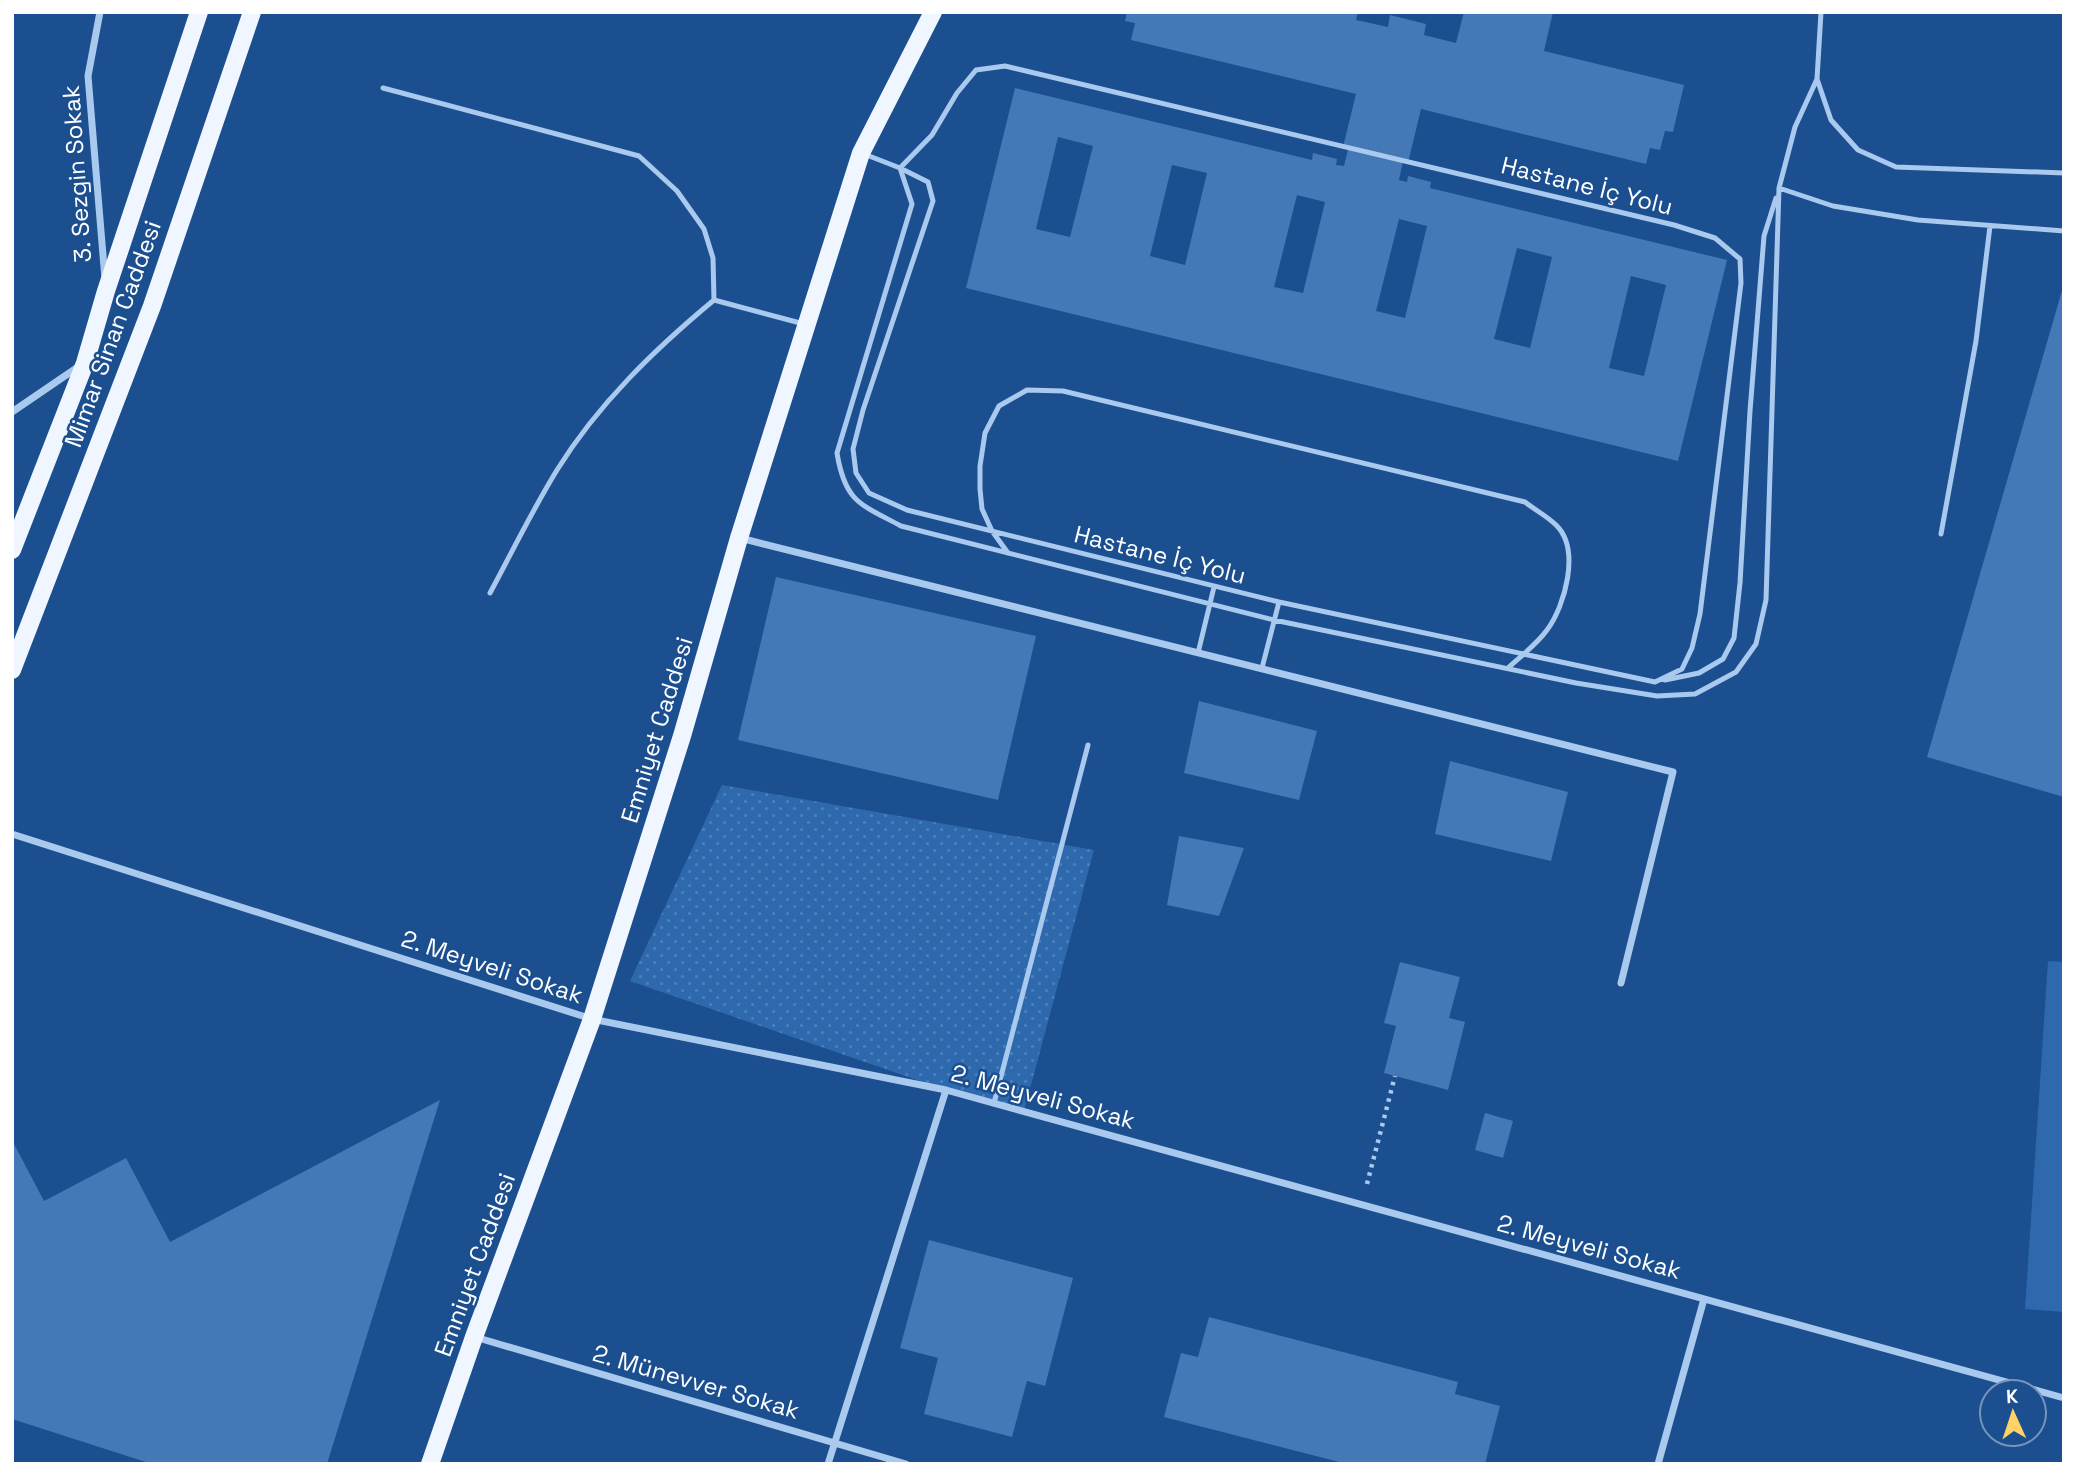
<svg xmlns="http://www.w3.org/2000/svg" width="2076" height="1476" viewBox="0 0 2076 1476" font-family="'Space Grotesk',sans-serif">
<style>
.green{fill:url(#green-dots)}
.pitch{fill:#2e69ad}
.building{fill:#4478b7;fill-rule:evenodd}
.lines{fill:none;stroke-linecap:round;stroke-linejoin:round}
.path{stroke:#a9c9ee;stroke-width:4.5;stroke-dasharray:3.5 5;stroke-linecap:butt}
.service{stroke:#a9c9ee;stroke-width:5}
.minor{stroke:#a9c9ee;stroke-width:7}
.primary{stroke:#f0f6ff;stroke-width:18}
.labels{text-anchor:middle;stroke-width:5;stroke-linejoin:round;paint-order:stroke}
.street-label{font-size:24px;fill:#fff;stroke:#1b4f8f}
</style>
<defs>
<pattern id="green-dots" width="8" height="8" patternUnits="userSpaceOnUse" patternTransform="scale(1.75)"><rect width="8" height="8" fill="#2e69ad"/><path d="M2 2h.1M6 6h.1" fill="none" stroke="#4d80b9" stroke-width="1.8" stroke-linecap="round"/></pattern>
</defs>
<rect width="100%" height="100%" fill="#1b4f8f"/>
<path class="green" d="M722,785l372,65 -70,261 -78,-21 -316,-109z"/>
<path class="pitch" d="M2048,961l16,1v350l-39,-3z"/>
<path class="building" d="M1127,12h231l-2,8 32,7 2,-12 36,9 -2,11 32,8 8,-31h89l-9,39 140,34 -11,47 -8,-1 -5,19 -10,-2 -4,16 -225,-55 -13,54 -5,-2 -4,19 8,2 1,-6 23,6 -1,6 297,72 -49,201 -712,-173 49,-200 297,72 1,-7 24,6 -1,6 8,1 4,-17 -5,-2 13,-53 -225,-54 4,-17 -10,-2zM1058,137l35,9 -23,91 -34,-8zM1172,165l35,8 -22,92 -35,-9zM1297,195l28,7 -22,91 -29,-6zM1399,219l28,7 -22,92 -29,-7zM1517,248l35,9 -22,91 -36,-9zM1631,276l35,9 -22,91 -35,-8z
M2063,287h1v510l-137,-40z
M776,577l260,59 -38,164 -260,-60z
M1199,701l118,30 -18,69 -115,-27z
M1450,761l118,31 -17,69 -116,-27z
M1179,836l65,12 -25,68 -52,-11z
M1400,962l60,15 -11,41 16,4 -17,68 -64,-17 12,-47 -12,-3z
M440,1100l-113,364h-175l-140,-45v-279l32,61 82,-43 44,84z
M1485,1113l28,8 -10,37 -28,-8z
M929,1240l144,38 -28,108 -18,-5 -15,56 -88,-23 14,-56 -38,-10z
M1209,1317l249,65 -3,12 45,12 -15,58h-138l-183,-47 17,-64 17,4z"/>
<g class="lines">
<path class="path" d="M1367,1184l28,-108"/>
<path class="service" d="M1821,12l-4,67 14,41 27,30 38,17 168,6
M383,88l256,68 38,35 27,38 9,29 1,42 90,24
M864,154l36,14 28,14 5,19 -70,209 -10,39 3,24 13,20 38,17 372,92 376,80 27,-13 10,-21 8,-34 41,-331 -1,-24 -25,-21 -41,-13 -669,-159 -29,4 -19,23 -25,42 -32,33
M900,168l12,36 -75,249c8,49 23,51 64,73l373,94 302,63 81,13 38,-2 41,-22 20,-28 10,-44 13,-412 16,-61 22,-48
M1779,188l54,18 85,14 146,11
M1941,534l35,-193 14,-115
M1008,553l-16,-22 -10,-22 -2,-20v-23l5,-33 14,-27 28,-16 36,1 462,111c10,8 22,14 31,23 25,24 9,81 -9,105 -10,14 -26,26 -39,38
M490,593c22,-41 43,-84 67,-123 41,-66 98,-121 157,-170
M1198,653l16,-66
M1262,668l17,-66
M1665,680l34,-7 24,-14 11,-21 6,-55 10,-172 14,-175 12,-38
M994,1103l94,-358"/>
<path class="minor" d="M100,12l-12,64 17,203
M12,412l66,-45
M740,538l933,234 -52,211
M12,834l580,185 354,71 1118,308
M475,1337l431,127
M828,1464l118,-374
M1658,1464l46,-165"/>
<path class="primary" d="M12,550l73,-187 21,-72 93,-279
M12,670l140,-364 100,-294
M430,1464l44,-127 118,-318 90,-283 57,-198 122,-385 72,-141"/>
</g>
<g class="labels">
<g class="street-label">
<text transform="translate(77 174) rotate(-94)" y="8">3. Sezgin Sokak</text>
<text transform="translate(1587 186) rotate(14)" y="8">Hastane İç Yolu</text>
<text transform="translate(113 334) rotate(-70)" y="8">Mimar Sinan Caddesi</text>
<text transform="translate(1160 555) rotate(14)" y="8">Hastane İç Yolu</text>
<text transform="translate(657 730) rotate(-73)" y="8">Emniyet Caddesi</text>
<text transform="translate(492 967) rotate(18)" y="8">2. Meyveli Sokak</text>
<text transform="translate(1043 1097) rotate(15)" y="8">2. Meyveli Sokak</text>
<text transform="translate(1589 1247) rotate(15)" y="8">2. Meyveli Sokak</text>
<text transform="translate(475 1265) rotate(-70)" y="8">Emniyet Caddesi</text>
<text transform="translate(696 1382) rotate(16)" y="8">2. Münevver Sokak</text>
</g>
</g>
<rect width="2076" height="1476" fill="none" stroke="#ffffff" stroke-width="28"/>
<g transform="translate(2013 1413) rotate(357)"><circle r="33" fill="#1b4f8f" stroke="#7695bc" stroke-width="2"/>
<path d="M0-5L12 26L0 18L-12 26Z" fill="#ffd166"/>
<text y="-10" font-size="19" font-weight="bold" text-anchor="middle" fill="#ffffff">K</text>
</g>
</svg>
